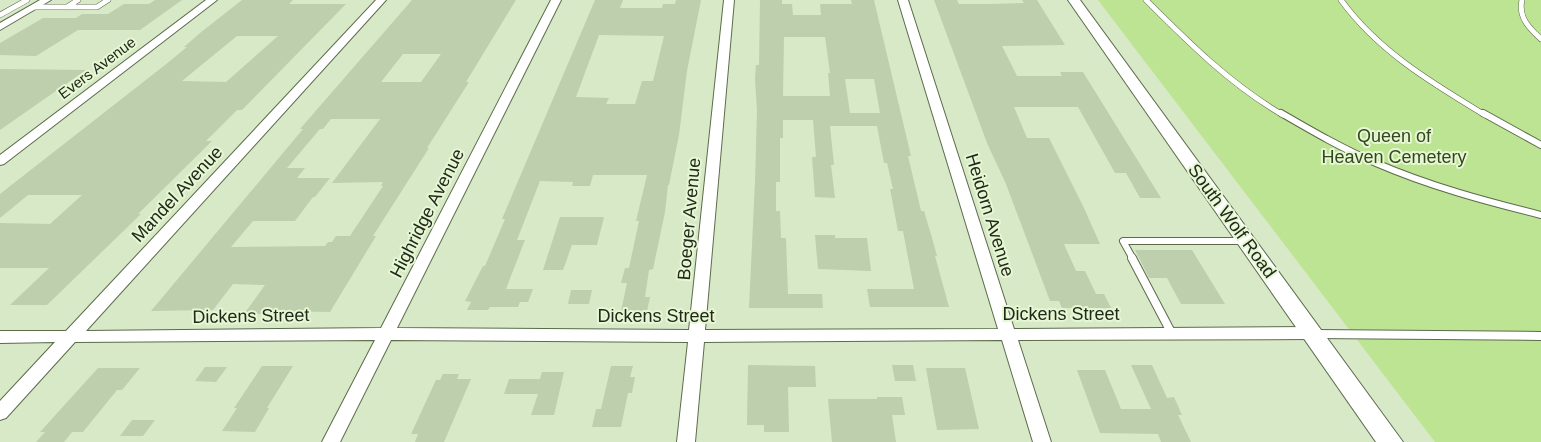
<svg xmlns="http://www.w3.org/2000/svg" width="1541" height="442" viewBox="0 0 1541 442" font-family="Arial,sans-serif">
<style>
.green{fill:#bde492}
.building{fill:#bdcfac;fill-rule:evenodd}
.lines{fill:none;stroke-linecap:round;stroke-linejoin:round}
.lane-far2-casing{stroke:#5c6b4c;stroke-width:6}
.lane-far1-casing{stroke:#5c6b4c;stroke-width:8}
.lane-casing{stroke:#5c6b4c;stroke-width:10}
.street-casing{stroke:#5c6b4c;stroke-width:2}
.secondary-casing{stroke:#5c6b4c;stroke-width:2}
.lane-far2{stroke:#fff;stroke-width:5}
.lane-far1{stroke:#fff;stroke-width:6}
.lane{stroke:#fff;stroke-width:8}
.street{fill:#fff;fill-rule:evenodd}
.secondary{fill:#fff;fill-rule:evenodd}
.labels{text-anchor:middle;stroke-width:4;stroke-linejoin:round;paint-order:stroke}
.far-street-label{font-size:15px;fill:#22281b;stroke:#e5f7d3}
.park-label{font-size:18px;fill:#34471c;stroke:#e5f7d3}
.street-label{font-size:18px;fill:#22281b;stroke:#e5f7d3}
</style>
<rect width="100%" height="100%" fill="#d7e9c6"/>
<path class="green" d="M1098,0h443v442h-106z"/>
<path class="building" d="M155,0h27l-42,30h-62l-42,26 -36,-1v-12l43,-25h33l6,-4h26l16,-10h25z
M242,0h51l-4,4h57l-104,106h-5l-31,31h6l-74,73h3l-94,91h-37l39,-37h-49v-45l50,1 32,-29h-54l-28,23v-24l165,-129 22,-18h-3l16,-14zM237,36h41l-52,46 -44,-1z
M412,0h104l-50,82h3l-42,66h2l-56,88h3l-46,76 -60,-1 -2,3h-24l21,-29 -32,-1 -20,26 -62,1 152,-182h-3zM403,54h38l-20,28h-40zM331,119h49l-48,64 51,-1 -2,4h2l-33,50h-14l-4,6h-4l-3,4 -94,1 22,-26h42l18,-24h2l15,-19h-33l8,-10h-18l33,-39h3z
M595,0h28l-3,8h42l1,-4h12l1,-4h25l-14,71 -8,64 -10,50h-1l-3,27 -12,57 -4,1 -4,27h5l-3,14h-26l6,-28h-6l4,-15h4l10,-47h-3l11,-46h-54l-3,11h-18l1,-4 -33,-1 -23,59h8l-19,49h27l-5,13h-8l-2,5h-28l-2,3h-21l4,-8 -6,-1 18,-35h2l20,-47h-3zM599,35l65,1 -11,45h-11l-7,23h-29l3,-6 -33,-1z
M760,0h22v4h10l1,11h28l-1,-11h32l-1,-4h23l37,156h-3l13,55h3l8,27 5,18h-2l14,51h-79l-3,-18h47l-11,-58h-5l-8,-42h3l-6,-26h-3l-7,-37h-47l4,39h-3l4,33 -20,-1 -3,-40h4l-3,-37h-30v18h-3v44h-4v29h4l1,27h5l2,56h34l1,14h-74l6,-126 2,-71 -2,-32 1,-14h3zM784,37h41l5,36h-2l2,23h-47zM845,79h29l6,34h-30z
M934,0h23l2,4h31l34,-1 -2,-3h15l28,45 -63,1 15,30h45l-2,-4h23l78,126h-21l-14,-25h-11l-37,-66h-64l13,31h22l35,70 16,36h-36l12,27h9l11,23h8l7,14h-49l-3,-7h-9l-44,-117 -19,-41z
M0,69l86,1 -86,60z
M560,217h44l-7,28h-25l-9,25h-20z
M815,235h20v3h32l4,33 -53,-2z
M1135,250h57l33,54h-44l-14,-26h-18z
M571,290h21l-3,14h-21z
M748,365l67,1 1,21h-28l1,45h-25v-7h-17z
M892,365h21l3,16h-21z
M1131,365h21l15,33 7,-1 8,18h-4l13,27h-30l-3,-8 -58,-1 -23,-63h28l16,39h30z
M262,366h31l-26,42h2l-14,24 -33,-1 15,-23h-3z
M611,366h22l-3,11h5l-3,16h-4l-7,34h-29l4,-18h5z
M205,367h22l-11,15 -21,-1z
M98,368h42l-18,22h-5l-34,42h-11l-8,10h-28l9,-10h-5z
M926,368h39l14,61 -42,1z
M542,372h22l-10,43h-23l7,-21h-34l5,-15h31z
M443,374h16l-2,5h14l-27,63h-29l3,-8h-7l25,-54h4z
M877,397h25l3,18h-13l4,27h-64l-4,-43h49z
M132,420h23l-12,16h-23z"/>
<g class="lines">
<defs>
<path id="lane-far2" d="M1146,0c42,42 85,85 137,115
M1341,0c37,51 91,83 144,115
M1522,0c-4,17 7,28 19,39
M35,7h62l11,-7
M67,7l11,-7
M0,15l27,-15"/>
<path id="lane-far1" d="M1281,113c31,18 62,36 95,50 53,23 109,38 165,52
M1483,113l58,32
M1133,259l-10,-18h122"/>
<path id="lane" d="M1132,258l40,76
M1315,334l226,2"/>
<path id="street" d="M40,0h11l-51,30v-7z
M206,0h11l-213,164 -4,1v-10z
M376,0h10l-300,331 295,-3 170,-328h10l-164,328 292,2 35,-330h10l-29,330 293,-1 -100,-329h10l106,329 298,-2 6,2 2,4 -2,4 -6,2 -294,1 33,102h-18l-31,-102 -298,2 -9,100h-18l11,-100 -297,-2 -51,102h-18l53,-102 -300,2 -69,76 -6,2v-19l55,-59 -55,1v-12h66z"/>
<path id="secondary" d="M1068,0h12l323,442h-27z"/>
</defs>
<use href="#lane-far2" class="lane-far2-casing"/>
<use href="#lane-far1" class="lane-far1-casing"/>
<use href="#lane" class="lane-casing"/>
<use href="#street" class="street-casing"/>
<use href="#secondary" class="secondary-casing"/>
<use href="#lane-far2" class="lane-far2"/>
<use href="#lane-far1" class="lane-far1"/>
<use href="#lane" class="lane"/>
<use href="#street" class="street"/>
<use href="#secondary" class="secondary"/>
</g>
<g class="labels">
<g class="far-street-label">
<text transform="translate(97 68) rotate(-37)" y="5">Evers Avenue</text>
</g>
<g class="park-label">
<text x="1394" y="142">Queen of<tspan x="1394" dy="21">Heaven Cemetery</tspan></text>
</g>
<g class="street-label">
<text transform="translate(177 194) rotate(-47)" y="6">Mandel Avenue</text>
<text transform="translate(427 213) rotate(-63)" y="6">Highridge Avenue</text>
<text transform="translate(990 215) rotate(73)" y="6">Heidorn Avenue</text>
<text transform="translate(689 219) rotate(-85)" y="6">Boeger Avenue</text>
<text transform="translate(1232 221) rotate(54)" y="6">South Wolf Road</text>
<text x="1061" y="320">Dickens Street</text>
<text transform="translate(251 316) rotate(-1)" y="6">Dickens Street</text>
<text x="656" y="322">Dickens Street</text>
</g>
</g>
</svg>
